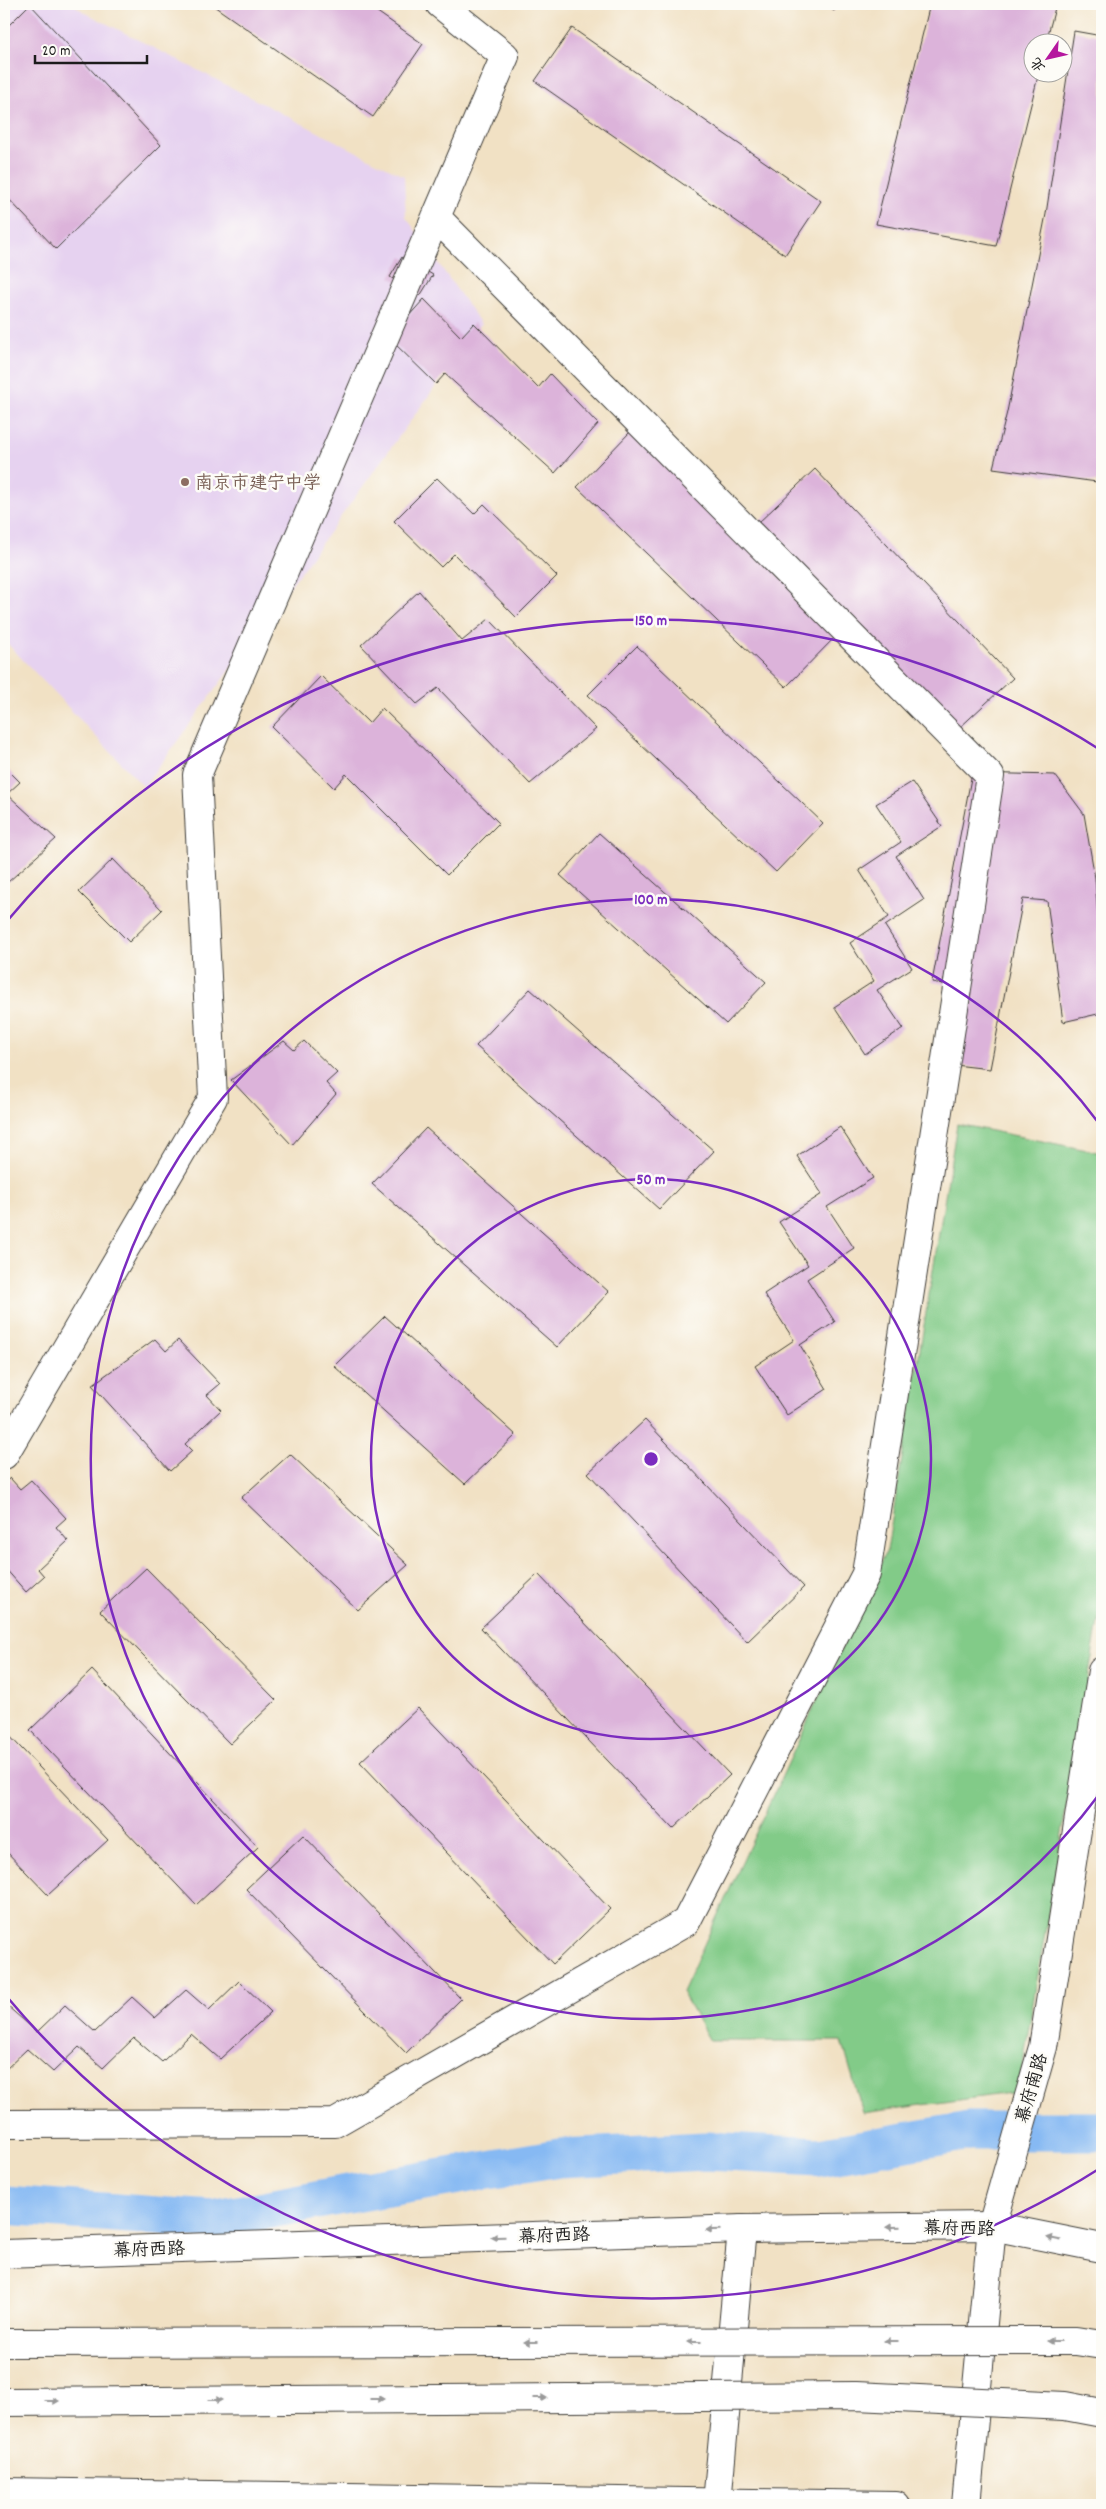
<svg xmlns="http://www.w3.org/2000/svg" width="1106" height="2509" viewBox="0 0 1106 2509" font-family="Dekko,'LXGW WenKai TC',sans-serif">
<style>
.built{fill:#e6d2f0}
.green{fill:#82cb88;stroke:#4f7452}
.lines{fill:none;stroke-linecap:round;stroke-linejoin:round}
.canal{stroke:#86b9f3;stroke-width:39}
.building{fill:#dcb3da}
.minor-casing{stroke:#3c3a35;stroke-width:30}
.major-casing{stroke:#3c3a35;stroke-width:30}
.minor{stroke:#fff;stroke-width:28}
.major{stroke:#fff;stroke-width:28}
.highway-bridge-casing{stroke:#3c3a35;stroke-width:30;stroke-linecap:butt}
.highway-bridge{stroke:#fff;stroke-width:28}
.oneway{fill:#999}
.ring{fill:none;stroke:#7b2cbf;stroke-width:2.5}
.education-dot{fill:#8d6e63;stroke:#fdfcf7;stroke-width:2}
.labels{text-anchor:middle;stroke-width:5;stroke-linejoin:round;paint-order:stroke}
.education-label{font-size:18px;fill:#785e54;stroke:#fdfcf7;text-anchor:start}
.street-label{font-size:18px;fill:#1c1c1c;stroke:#fdfcf7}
.centre{fill:#7b2cbf;stroke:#fdfcf7;stroke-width:2.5}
.ring-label{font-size:15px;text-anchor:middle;font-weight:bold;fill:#7b2cbf;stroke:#fdfcf7;stroke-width:5;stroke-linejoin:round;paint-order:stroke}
</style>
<rect width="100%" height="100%" fill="#fdfcf7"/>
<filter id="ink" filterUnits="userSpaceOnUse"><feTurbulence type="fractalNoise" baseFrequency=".02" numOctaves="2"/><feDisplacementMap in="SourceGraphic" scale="10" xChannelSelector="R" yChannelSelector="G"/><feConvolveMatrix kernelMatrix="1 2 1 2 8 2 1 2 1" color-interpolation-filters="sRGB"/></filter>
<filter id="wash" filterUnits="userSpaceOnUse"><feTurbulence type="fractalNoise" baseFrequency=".0096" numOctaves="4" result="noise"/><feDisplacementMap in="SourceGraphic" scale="20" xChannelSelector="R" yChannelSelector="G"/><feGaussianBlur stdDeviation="1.12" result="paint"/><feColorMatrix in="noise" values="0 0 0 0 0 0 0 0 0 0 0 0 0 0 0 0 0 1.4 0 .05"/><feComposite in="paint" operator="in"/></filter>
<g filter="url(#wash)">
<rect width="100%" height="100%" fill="#f1e1c4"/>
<path class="built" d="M4,4h69l11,8 320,164 2,41 75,107 -337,463 -140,-147z"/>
<path class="green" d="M957,1124l145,29v445l-84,494 -155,21 -21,-72h-132l-28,-49 205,-442z"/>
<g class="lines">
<path class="canal" d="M4,2205l209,15 129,-25 217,-37 147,-7 113,6 150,-26h133"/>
</g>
<g id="blocks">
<path class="building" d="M30,4l131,141 -105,104 -52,-55v-164z
M211,4h155l57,40 -50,73z
M823,4h15l-4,7z
M930,4h126l-10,38h-12v30h5l-43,174 -120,-22z
M572,28l249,173 -36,54 -250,-174z
M1074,31l28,5v419l-5,27 -104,-14 14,-56 39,-198z
M402,257l31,18 -13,21 -30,-19z
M424,299l37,38 13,-14 64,65 12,-14 48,50 -43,49 -110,-99 -9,10 -47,-46z
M631,431l209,201 -54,55 -209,-200z
M815,469l198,209 -58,54 -198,-208z
M437,478l37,36 10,-10 73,72 -41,41 -62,-63 -13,13 -47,-46z
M419,591l43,50 27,-22 107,110 -66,55 -92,-96 -21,16 -56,-59z
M637,646l186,177 -47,49 -188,-177z
M321,676l48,47 13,-15 117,115 -52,52 -101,-101 -12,14 -62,-61z
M4,766l16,16 -13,12 49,45 -48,43 -4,-4z
M972,773l83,2 29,39 11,64 7,95v40l-39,9 -16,-121 -24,-2 -33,170 -35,-4 5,-78 -28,-5z
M912,782l30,44 -46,30 28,44 -39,26 27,42 -35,22 26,38 -38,26 -31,-47 40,-26 -24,-38 39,-26 -30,-47 42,-28 -25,-38z
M599,833l167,149 -40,42 -166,-149z
M113,859l49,51 -33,32 -50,-50z
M530,989l184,162 -55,58 -183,-163z
M284,1041l10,9 10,-9 33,32 -11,10 10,11 -44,51 -61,-65z
M840,1127l33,51 -46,29 27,41 -47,31 28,43 -35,23 27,44 -40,26 -32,-49 39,-26 -30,-46 44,-29 -29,-43 43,-28 -25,-38z
M426,1128l183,164 -52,55 -185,-163z
M385,1316l131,119 -51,49 -131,-118z
M155,1339l11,12 12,-11 42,44 -13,11 14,15 -36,34 7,7 -22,20 -78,-86z
M645,1420l159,167 -57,55 -159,-169z
M290,1454l118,111 -50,45 -117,-112z
M10,1478l10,11 11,-9 35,38 -10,9 12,14 -30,28 6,7 -18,16 -22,-25v-84z
M146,1568l130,132 -46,44 -130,-133z
M538,1574l192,201 -57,54 -192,-201z
M92,1670l166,177 -62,58 -166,-175z
M418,1708l192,201 -57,55 -193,-202z
M4,1730l104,110 -60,55 -44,-46z
M303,1835l158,164 -55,54 -160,-164z
M239,1981l32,31 -51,47 -29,-25 -29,28 -28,-24 -31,30 -24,-21 -26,25 -26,-23 -23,22v-64l2,-2 31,27 28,-27 30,27 37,-35 23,21 31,-28 23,20z"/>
</g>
</g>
<g filter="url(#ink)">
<use href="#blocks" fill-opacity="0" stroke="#3c3a35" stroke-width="1"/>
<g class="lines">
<defs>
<path id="minor" d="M4,1455l209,-357 -16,-323 308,-719 -65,-52
M4,2124l331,-1 351,-201 180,-348 124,-798 -554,-559
M717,2503l25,-274
M966,2505l26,-279 51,-179 59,-376"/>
<path id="major" d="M4,2254l738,-25 250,-3 110,22
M4,2492l892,13"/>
</defs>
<use href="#minor" class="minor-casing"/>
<use href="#major" class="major-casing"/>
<use href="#minor" class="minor"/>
<use href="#major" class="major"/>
<defs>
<path id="highway-bridge" d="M4,2343l1072,-2 26,4
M4,2402l852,-6 209,10 37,7"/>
</defs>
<use href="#highway-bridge" class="highway-bridge-casing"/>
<use href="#highway-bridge" class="highway-bridge"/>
</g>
<defs><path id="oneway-solid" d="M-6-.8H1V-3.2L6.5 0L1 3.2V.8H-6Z" transform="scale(1.25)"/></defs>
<g class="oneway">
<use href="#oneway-solid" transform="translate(893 2227) rotate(179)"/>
<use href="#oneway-solid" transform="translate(713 2230) rotate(178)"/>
<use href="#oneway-solid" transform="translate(498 2237) rotate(178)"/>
<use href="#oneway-solid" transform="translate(1054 2239) rotate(-169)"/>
<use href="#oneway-solid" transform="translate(891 2341) rotate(180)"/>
<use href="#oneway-solid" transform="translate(1054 2341) rotate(180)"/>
<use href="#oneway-solid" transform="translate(531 2342) rotate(180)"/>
<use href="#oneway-solid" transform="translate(694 2342) rotate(180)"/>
<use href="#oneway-solid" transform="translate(540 2398)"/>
<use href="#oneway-solid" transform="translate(377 2399)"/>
<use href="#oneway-solid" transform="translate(215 2400)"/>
<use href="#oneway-solid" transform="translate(52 2401)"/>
</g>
</g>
<g class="ring">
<circle cx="651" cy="1459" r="280"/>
<path d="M1101 1792A560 560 0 1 1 1101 1126"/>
<path d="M1102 2167A839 839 0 0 1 8 1998M8 920A839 839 0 0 1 1102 751"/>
</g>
<circle class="education-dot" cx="185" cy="482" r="5"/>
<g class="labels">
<g class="education-label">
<text x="195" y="488">南京市建宁中学</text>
</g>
<g class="street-label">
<text transform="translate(1031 2088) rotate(-74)" y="6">幕府南路</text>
<text transform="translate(959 2228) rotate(1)" y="6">幕府西路</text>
<text transform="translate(554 2235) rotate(-2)" y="6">幕府西路</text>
<text transform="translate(149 2249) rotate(-2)" y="6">幕府西路</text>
</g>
</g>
<circle cx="651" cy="1459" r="8" class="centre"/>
<g class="ring-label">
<text x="651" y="625">150 m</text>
<text x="651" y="904">100 m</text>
<text x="651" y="1184">50 m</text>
</g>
<rect width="1106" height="2509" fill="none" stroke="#fdfcf7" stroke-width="20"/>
<g transform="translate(1048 58) rotate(236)"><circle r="24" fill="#fdfcf7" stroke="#a3a29f"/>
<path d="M0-4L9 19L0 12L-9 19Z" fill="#b5179e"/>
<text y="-8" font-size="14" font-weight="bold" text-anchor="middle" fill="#1c1c1c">北</text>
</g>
<path d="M35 55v8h112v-8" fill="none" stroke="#1c1c1c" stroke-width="2.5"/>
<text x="42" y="55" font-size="15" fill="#1c1c1c" stroke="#fdfcf7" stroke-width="4" paint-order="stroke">20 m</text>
</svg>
